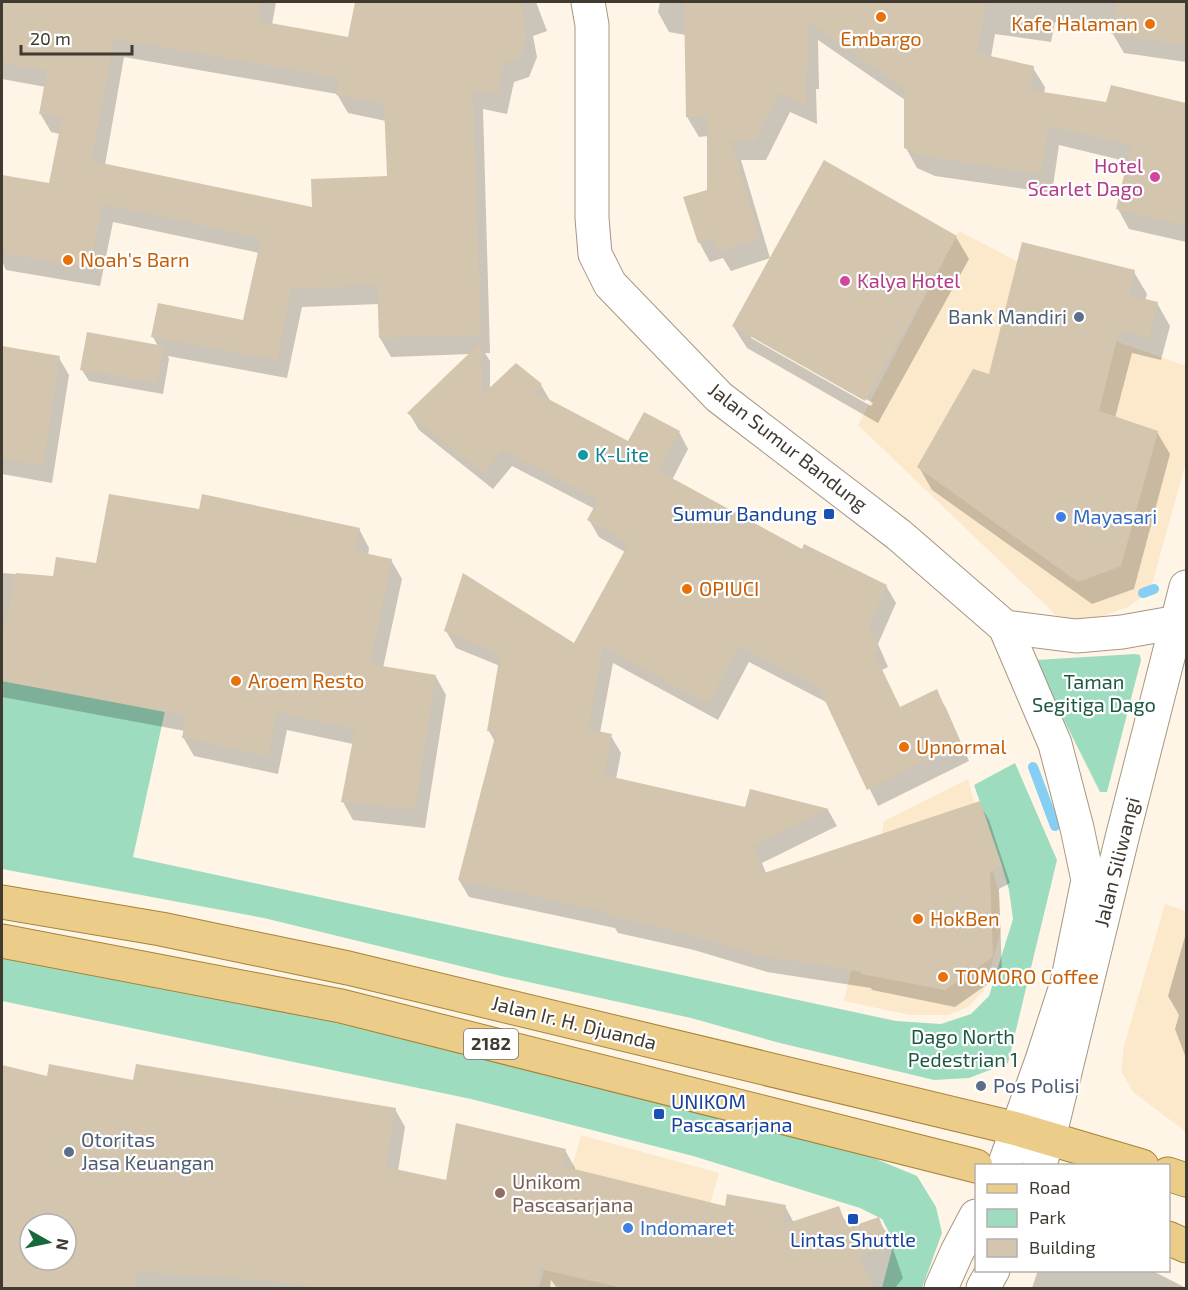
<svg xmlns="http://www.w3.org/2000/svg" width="1188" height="1290" viewBox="0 0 1188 1290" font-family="'Exo 2',sans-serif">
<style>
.built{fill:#fce8ca}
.green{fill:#9edcc0}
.shadow{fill:#0003;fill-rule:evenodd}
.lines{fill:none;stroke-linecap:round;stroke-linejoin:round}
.stream{stroke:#86cff4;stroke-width:10}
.building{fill:#d4c5af;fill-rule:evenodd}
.secondary-casing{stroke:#a59782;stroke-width:35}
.primary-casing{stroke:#a78337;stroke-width:35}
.secondary{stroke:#fff;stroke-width:33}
.primary{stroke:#ebcc89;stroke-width:33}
.food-dot{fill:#e8710a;stroke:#fff;stroke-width:2}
.hotel-dot{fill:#d1479c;stroke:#fff;stroke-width:2}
.service-dot{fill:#5c6f8a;stroke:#fff;stroke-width:2}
.culture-dot{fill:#0f9aa8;stroke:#fff;stroke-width:2}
.transit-dot{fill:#1a4fb4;stroke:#fff;stroke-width:2}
.shop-dot{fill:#3f7fe0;stroke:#fff;stroke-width:2}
.education-dot{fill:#8d6e63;stroke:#fff;stroke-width:2}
.labels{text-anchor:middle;stroke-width:4.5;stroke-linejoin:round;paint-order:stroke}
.shield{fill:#fff;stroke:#79756f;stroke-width:1.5}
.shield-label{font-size:18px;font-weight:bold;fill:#403a31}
.food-label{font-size:20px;fill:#c56008;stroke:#fff;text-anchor:start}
.hotel-label{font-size:20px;fill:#b23c85;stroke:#fff;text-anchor:end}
.service-label{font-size:20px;fill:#4e5e75;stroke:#fff;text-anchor:start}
.street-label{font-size:20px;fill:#403a31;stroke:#fff}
.culture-label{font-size:20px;fill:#0d838f;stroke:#fff;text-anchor:start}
.transit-label{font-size:20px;fill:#164399;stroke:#fff;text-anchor:end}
.shop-label{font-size:20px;fill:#366cbe;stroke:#fff;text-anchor:start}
.park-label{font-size:20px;fill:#1d5842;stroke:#fff}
.education-label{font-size:20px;fill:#785e54;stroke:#fff;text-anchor:start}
</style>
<rect width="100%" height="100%" fill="#fef5e7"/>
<path class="built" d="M959,231l71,37 -12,39 168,59v96l-36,129 -22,16 -43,15 -28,-6 -199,-191z
M968,779l31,115 2,37 -17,59 -16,17 -20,8h-38l-66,-14 34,-145 6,-35z
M1165,904l21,7v221l-53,-40 -12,-21 3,-25z
M581,1135l138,38 -33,115h-147z"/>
<path class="green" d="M1135,654l5,1 1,5 -34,132h-7l-64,-128v-4z
M2,681l163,30 -32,146 763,164 45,3 30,-10 18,-18 24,-77 -4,-29 -7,-24 -28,-81 41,-22 42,97 -49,203 -39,15 -35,2 -158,-38 -85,-24 -190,-42 -237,-58 -262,-49z
M2,950l467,96 286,73 121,40 41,17 19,31 6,26 -20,55h-40l12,-46 -12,-23 -22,-11 -167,-52 -222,-57 -469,-98z"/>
<path class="shadow" d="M3,2h273l-4,23 77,13 8,-36h179l11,29 -14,5 4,21 -8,20 -15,5 -7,32 -24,-5 7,244h-5l5,8v28l27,-24 24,20 10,17 78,41 50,-11 9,17 -16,31 131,71 83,35 10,17 -18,41 10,23 -6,3 18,38 36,-17 10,17 23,53 -91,45 -50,-103 -79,-41 -31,58 -105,-57 -13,70 11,3 10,17 -5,26 130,30 6,-19 76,20 9,16 -75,37 4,10 213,-70 10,17 21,63 -11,6 3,85 -47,33 -83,-17 -1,-2 -104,-16 -73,-22 -76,-17 -3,-5 -146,-31 -10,-17 36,-138 -6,-11 11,-65 -44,-18 -10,-17 129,14 50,-93 -26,-15 -10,-17 6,-11 -83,-43 -19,23 -74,-59 -10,-17 62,-59 -80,3 -11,-19 -1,-34 -77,3 -15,71 -119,-22 1,3 -6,35 -74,-13 -7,-11 76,-24 -5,-9 92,-15 14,-69 -146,-31 -13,64 -94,-16 -4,-9v-85l48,9 10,-51 -9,-2 -11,-19 6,-26 -44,-8zM124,57l213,37 11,19 38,8 3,57 -76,31 -208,-44z
M660,2h526v60l-62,-9 -11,-19v-3l-58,-9 -4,20 -56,-8 -4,23 42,11 12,19 -1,7 64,10 4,-18 74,18v138l-57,-13 -11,-20 11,-47 -70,-17 -7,48 -117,-17 -18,-8 -11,-20 -1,-48 -87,-60 1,49h-3l1,35 -27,-12 -24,48h-25l29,98 -39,13 -8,-13 -13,4 -11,-20 9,-51v-55l-9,1 -12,-20 -1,-82 -17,-3 -11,-20z
M956,237l13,22 -91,164 -131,-75 -14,-22zM751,335l122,68 -2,3 -120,-68z
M1134,272l13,22 -2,7 12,2 13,23 -9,34 -29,-7 -17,65 42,14 13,22 -36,135 -42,15 -160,-114 -13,-23z
M2,348l57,10 10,17 -17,108 -50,-9z
M200,510l159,19 10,19 -1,8 23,4 11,19 -19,89 53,9 10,18 -21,133 -72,-8 -10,-18 10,-58 -66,-14 -9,44 -84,-18 -11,-19 2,-6 -183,-34v-124l52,4 43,-13z
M1186,933v125l-11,-29 4,-14 -11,-19z
M2,1067l47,11 85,4 261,27 10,18 -7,44 49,11 118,-32 10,18v3l151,37 59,-2 9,17 44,-15 12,21 28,-10 11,18 14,41 -8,10h-338l-6,-8 -1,8h-548zM30,1224h36v36h-36z
M1038,1270h113l35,18h-154z"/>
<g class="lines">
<path class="stream" d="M1143,593l11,-4
M1033,767l22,59"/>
</g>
<path class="building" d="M2,2h260l-3,19 89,16 7,-35h166l6,36 -8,21 -15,4 -7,32 -24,-4 8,244 -102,3 -2,-53 -86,4 -14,71 -126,-23 7,-34 85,17 18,-82 -158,-34 -14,64 -87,-15v-78l47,8 13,-65 -23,-4 8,-43 -45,-8zM114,39l225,39 -3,17 48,9 3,72 -76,3 1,28 -220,-46z
M684,2h303l-10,51 57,13 -3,24 75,12 5,-17 75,18v123l-70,-17 15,-63 -82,-20 -8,48 -119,-18 -18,-8v-60l-96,-66v48h-2v35l-27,-12 -24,48h-24l29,97 -42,14 -4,-14 -16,5 -15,-46 24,-7v-73h-21z
M1118,2h68v43l-75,-11z
M824,160l133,76 -92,165 -133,-75z
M1022,242l113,28 -6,25 29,7 -9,36 -30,-7 -20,80 59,20 -37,135 -43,16 -161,-115 56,-98 16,5z
M87,332l77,14 -7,37 -77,-13z
M481,342l1,53 34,-32 26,21 -7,8 93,49 16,-29 36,19 -21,40 143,78 2,-5 83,41 -18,41 11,24 -6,3 26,54 37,-18 23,55 -93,46 -48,-102 -80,-42 -31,58 -105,-57 -15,82 24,5 -8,41 141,32 5,-18 79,20 -75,37 10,27 216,-72 22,65 -12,6 3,85 -48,33 -84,-16v-2l-105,-17 -73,-22 -76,-17v-4l-149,-32 38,-147 -9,-2 13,-77 -56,-23 19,-58 111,70 55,-100 -42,-23 11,-20 -96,-50 -19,23 -76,-60z
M2,346l58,10 -17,110 -41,-7z
M109,494l90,15 3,-15 158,34 -5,23 37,8 -22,105 66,11 -21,135 -74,-8 14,-73 -78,-17 -9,44 -86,-18 4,-22 -184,-35v-44l14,-64 37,3 3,-19 40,6z
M49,1064l84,16 3,-16 260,44 -10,59 60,13 10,-57 110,26 -4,17 163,40 2,-12 59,11 -4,20 57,-19 8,22 32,-11 10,29 -30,10 14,32h-250l-83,-19 -4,19h-218l-52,-8 -128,-8 -3,16h-133v-223l45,11zM30,1224h36v36h-36z"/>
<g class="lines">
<defs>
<path id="secondary" d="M588,2l4,23v193l3,36 15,30 109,113 180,138 106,92 71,9 46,-4 56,-10
M1004,1166l38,-106 25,-77 21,-103 -11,-52 -22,-84 -50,-117
M1039,1166l10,-28 73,-300 64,-251
M941,1288l16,-36 19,-36
M983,1288l10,-18"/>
<path id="primary" d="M2,902l159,27 187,39 669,161 125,37
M2,941l339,65 635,160
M1168,1174l18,6
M1168,1238l18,8"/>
</defs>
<use href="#secondary" class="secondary-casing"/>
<use href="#primary" class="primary-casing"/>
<use href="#secondary" class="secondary"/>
<use href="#primary" class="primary"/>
</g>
<g class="food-dot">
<circle cx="881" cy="17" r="6"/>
<circle cx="1150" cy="24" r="6"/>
<circle cx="68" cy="260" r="6"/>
<circle cx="687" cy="589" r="6"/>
<circle cx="236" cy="681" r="6"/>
<circle cx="904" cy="747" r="6"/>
<circle cx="918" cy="919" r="6"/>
<circle cx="943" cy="977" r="6"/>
</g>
<g class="hotel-dot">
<circle cx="1155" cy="177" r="6"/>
<circle cx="845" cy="281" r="6"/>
</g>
<g class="service-dot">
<circle cx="1079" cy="317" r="6"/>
<circle cx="981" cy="1086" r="6"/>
<circle cx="69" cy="1152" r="6"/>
</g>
<circle class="culture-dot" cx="583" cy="455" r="6"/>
<g class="transit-dot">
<rect x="823" y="508" width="12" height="12" rx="3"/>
<rect x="653" y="1108" width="12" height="12" rx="3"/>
<rect x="847" y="1213" width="12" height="12" rx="3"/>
</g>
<g class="shop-dot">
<circle cx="1061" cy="517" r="6"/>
<circle cx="628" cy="1228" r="6"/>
</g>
<circle class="education-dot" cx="500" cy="1193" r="6"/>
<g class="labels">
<rect class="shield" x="464" y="1029" width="54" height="30" rx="4.5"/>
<g class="shield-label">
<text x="491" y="1050">2182</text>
</g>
<g class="food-label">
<text x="1138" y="31" text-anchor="end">Kafe Halaman</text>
<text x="881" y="46" text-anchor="middle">Embargo</text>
<text x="80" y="267">Noah's Barn</text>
<text x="699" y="596">OPIUCI</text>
<text x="248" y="688">Aroem Resto</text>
<text x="916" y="754">Upnormal</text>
<text x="930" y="926">HokBen</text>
<text x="955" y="984">TOMORO Coffee</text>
</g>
<g class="hotel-label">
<text x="1143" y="173">Hotel<tspan x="1143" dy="23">Scarlet Dago</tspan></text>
<text x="857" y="288" text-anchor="start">Kalya Hotel</text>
</g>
<g class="service-label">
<text x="1067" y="324" text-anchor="end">Bank Mandiri</text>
<text x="993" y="1093">Pos Polisi</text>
<text x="81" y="1147">Otoritas<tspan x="81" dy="23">Jasa Keuangan</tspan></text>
</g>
<g class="street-label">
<text transform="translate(788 447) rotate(38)" y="7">Jalan Sumur Bandung</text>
<text transform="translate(1117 862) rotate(-76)" y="7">Jalan Siliwangi</text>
<text transform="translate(574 1023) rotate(14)" y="7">Jalan Ir. H. Djuanda</text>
</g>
<g class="culture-label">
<text x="595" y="462">K-Lite</text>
</g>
<g class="transit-label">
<text x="817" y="521">Sumur Bandung</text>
<text x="671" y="1109" text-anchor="start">UNIKOM<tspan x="671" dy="23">Pascasarjana</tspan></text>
<text x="853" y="1247" text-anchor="middle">Lintas Shuttle</text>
</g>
<g class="shop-label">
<text x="1073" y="524">Mayasari</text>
<text x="640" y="1235">Indomaret</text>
</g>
<g class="park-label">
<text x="1094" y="689">Taman<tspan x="1094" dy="23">Segitiga Dago</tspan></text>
<text x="963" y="1044">Dago North<tspan x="963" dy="23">Pedestrian 1</tspan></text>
</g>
<g class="education-label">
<text x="512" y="1189">Unikom<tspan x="512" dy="23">Pascasarjana</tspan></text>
</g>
</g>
<rect width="1188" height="1290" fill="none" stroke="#403a31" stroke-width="6"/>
<rect x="975" y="1164" width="195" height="108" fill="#ffffff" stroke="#b3b0ad" stroke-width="1.5"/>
<rect x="987" y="1184" width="30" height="9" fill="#ebcc89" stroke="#b3b0ad" stroke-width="1.5"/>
<text x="1029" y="1194" font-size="18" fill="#403a31">Road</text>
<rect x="987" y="1209" width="30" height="18" fill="#9edcc0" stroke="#b3b0ad" stroke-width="1.5"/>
<text x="1029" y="1224" font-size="18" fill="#403a31">Park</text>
<rect x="987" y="1239" width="30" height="18" fill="#d4c5af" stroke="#b3b0ad" stroke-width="1.5"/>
<text x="1029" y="1254" font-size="18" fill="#403a31">Building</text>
<g transform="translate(48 1242) rotate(99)"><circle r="28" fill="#ffffff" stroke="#b3b0ad" stroke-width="1.5"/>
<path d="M0-4.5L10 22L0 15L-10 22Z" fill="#16693a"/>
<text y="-9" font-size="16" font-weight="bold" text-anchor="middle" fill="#403a31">N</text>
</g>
<path d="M21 45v9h111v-9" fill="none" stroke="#403a31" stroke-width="3"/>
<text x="30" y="45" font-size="18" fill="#403a31" stroke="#ffffff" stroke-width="4.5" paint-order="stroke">20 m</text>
</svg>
